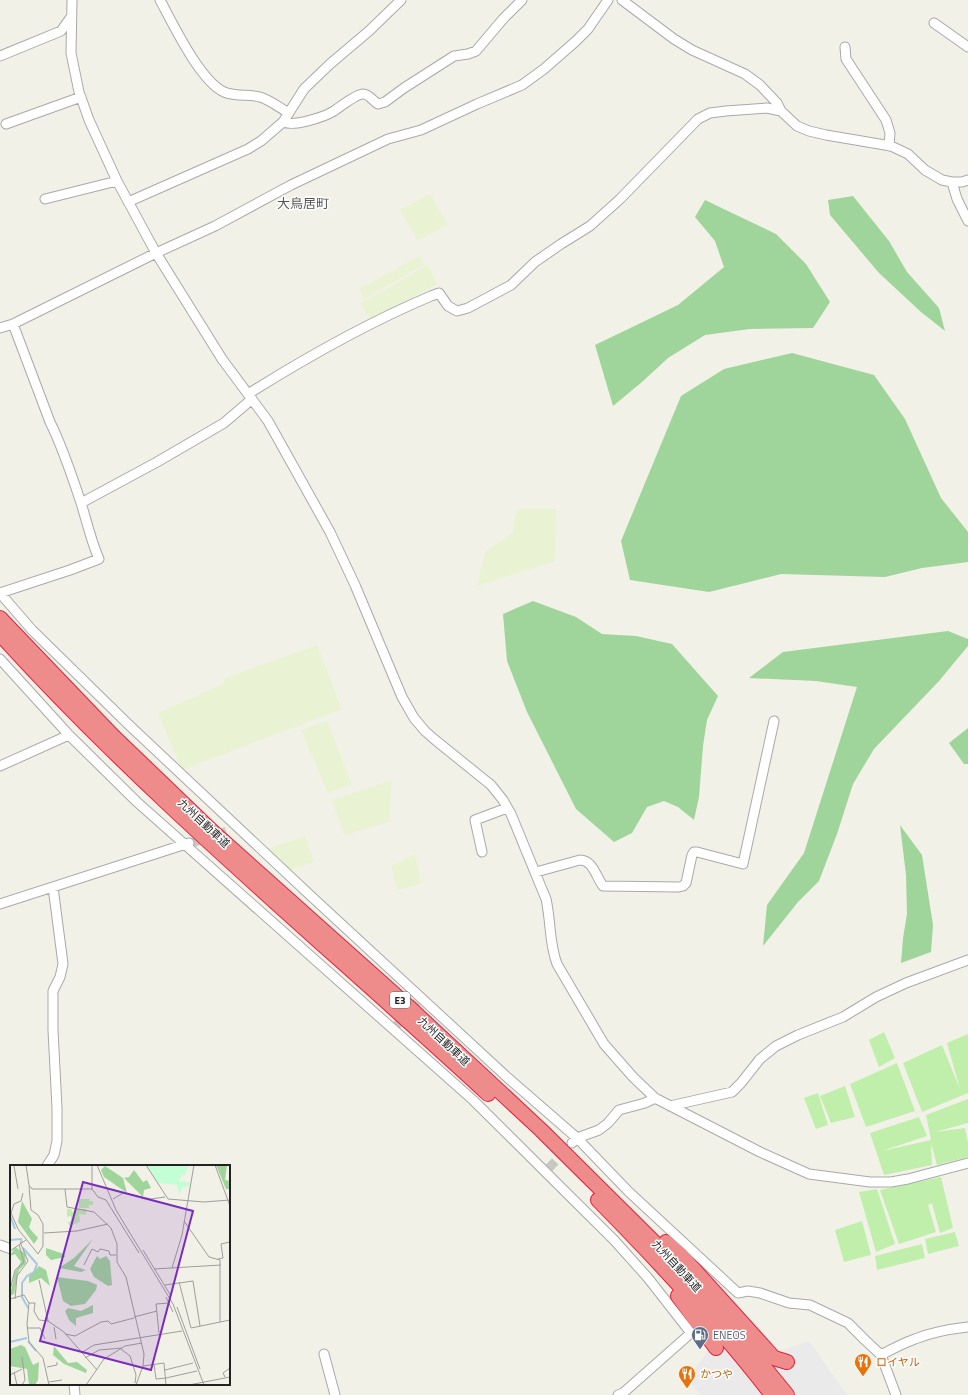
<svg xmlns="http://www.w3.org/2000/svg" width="968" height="1395" viewBox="0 0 968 1395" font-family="'Titillium Web','Noto Sans JP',sans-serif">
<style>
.farmland{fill:#e9f2d2}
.grass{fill:#bfefab}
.forest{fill:#9fd59a}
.parking{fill:#eaeaea}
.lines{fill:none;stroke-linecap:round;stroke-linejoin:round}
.minor-tunnel{stroke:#c8c8c0;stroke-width:9;stroke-dasharray:9 4.5;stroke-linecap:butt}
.minor-casing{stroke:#a9a9a9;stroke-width:11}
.highway-casing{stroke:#e91c3a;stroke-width:16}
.minor{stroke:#fff;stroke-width:9}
.highway{stroke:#ee8c8b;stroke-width:14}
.labels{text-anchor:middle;stroke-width:3;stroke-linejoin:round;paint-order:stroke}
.shield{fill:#fff;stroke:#646464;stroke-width:1}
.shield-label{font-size:10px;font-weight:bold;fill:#222}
.street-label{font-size:11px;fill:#222;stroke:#fff}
.service-label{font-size:11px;fill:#4e5e75;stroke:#fff;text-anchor:start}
.food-label{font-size:11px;fill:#c56008;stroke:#fff;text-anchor:start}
.quarter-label{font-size:13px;fill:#555;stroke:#fff}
.inset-river{fill:none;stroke:#a6c9e3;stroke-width:2}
.inset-road{fill:none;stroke:#9f9e99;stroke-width:1}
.view{fill:#7b2cbf;fill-opacity:0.15;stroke:#7b2cbf;stroke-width:2}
.inset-edge{fill:none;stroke:#222;stroke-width:2}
</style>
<rect width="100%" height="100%" fill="#f2f1e8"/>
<path class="farmland" d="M430,194l18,31 -30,15 -18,-30z
M420,256l4,9 -60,34 -5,-10z
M428,265l9,19 -66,36 -11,-16z
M517,509h39l-1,52 -78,25 9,-35 26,-18z
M317,645l25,64 -160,61 -24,-57 65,-29 2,-6z
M327,721l25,64 -24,8 -27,-63z
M392,780l-3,42 -45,13 -12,-35z
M305,836l9,26 -27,9 -23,-21z
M415,854l6,30 -24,6 -6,-24z"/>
<path class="grass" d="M884,1032l11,26 -16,9 -10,-27z
M968,1034v59l-46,19 -19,-49 39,-18 18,44 -13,-46z
M897,1063l18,48 -49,16 -16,-43z
M845,1086l10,31 -24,6 -11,-27z
M818,1093l10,32 -12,4 -12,-31z
M968,1099v24l-33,9 30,-4 3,15v14l-31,8 -6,-22 1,22 -48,10 -14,-42 49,-16 8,19 -45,15 49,-11 -5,-25z
M941,1177l12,51 -13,5 -8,-30 -4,2 8,27 -37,12 -19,-54z
M877,1189l18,55 -19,8 -17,-60z
M862,1221l9,34 -27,7 -9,-32z
M955,1232l4,14 -31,8 -3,-15z
M922,1244l3,14 -48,12 -2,-14z"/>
<path class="forest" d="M853,196l36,45 18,31 32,36 6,23 -24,-19 -42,-39 -49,-58 -2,-15z
M705,200l71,34 30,30 24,38 -17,26 -63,1 -45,6 -37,23 -26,24 -29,24 -18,-61 83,-40 46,-38 -9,-26 -20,-24z
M792,353l82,22 31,44 36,79 27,34v30l-46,6 -37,9 -104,-3 -72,18 -79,-12 -9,-39 60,-145 43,-27z
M533,601l43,16 26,17 34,2 36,8 46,52 -11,24 -4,26 -4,51 -5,23 -16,-13 -14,-6 -17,6 -15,26 -18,9 -38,-33 -49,-97 -20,-51 -4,-47z
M948,631l20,8v7l-29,35 -65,68 -21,35 -16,50 -18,47 -21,21 -35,44 4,-41 37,-52 53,-166 -41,-6 -67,-3 34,-26z
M968,728v36h-4l-15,-21z
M900,825l22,30 11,70 -2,27 -30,11 2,-25 4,-24 -1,-39z"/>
<path class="parking" d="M716,1340l46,55h-62l-13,-16z
M809,1341l38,54h-50l-30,-40z"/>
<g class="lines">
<path class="minor-tunnel" d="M192,843l38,-13
M396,1026l21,-24
M549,1168l18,-19"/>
<defs>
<path id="minor" d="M72,0l-1,53 8,39 10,28 28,61 39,72 66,106 46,62 62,111 25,53 47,112 12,21 11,13 9,8 57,46 12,15 8,14 35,85c5,22 3,44 11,65l47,80 29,33 22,21 105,54 49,22 61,8h21l17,-3 60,-16
M160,0c13,24 40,81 64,92 13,5 24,2 36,5 10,3 20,11 29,16
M622,0l52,39 18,11 53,24 15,11 17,18 4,8 16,15 12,5 17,4 65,11 17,8 17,16 17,10 10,2h10l6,-2
M934,23l34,24
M845,47l1,12 40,61 4,13 -1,13
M0,56l61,-25 10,-14
M283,122c11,5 41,-5 51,-11 6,-4 22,-17 29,-17 6,0 10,7 15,10l7,-2 19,-14 50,-32 14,-2 8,-3 27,-32 19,-19
M6,124l75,-27
M952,182l5,17 11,22
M45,199l72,-18
M128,202l120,-53 13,-8 22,-19 21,-33 26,-25 39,-33 32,-31
M13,324l37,98c13,26 22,54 31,81 6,19 10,38 18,56l-29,11 -70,23 32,37 97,95 183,172 196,181 69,60 52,54 109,101 10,-2 12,2 29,10 21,2 38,18 17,17 16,15 15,40
M0,328l13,-4 143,-71 59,-27 76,-41 97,-46 33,-9 56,-26 45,-19 22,-16 32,-28 12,-12 20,-29
M248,394c59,-37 119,-71 183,-98l8,-3 9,13 9,5 11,-3 43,-23 24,-23 26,-18 29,-18 30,-27 78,-80 12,-6 16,-2 41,-3 14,3
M81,503l76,-41 67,-39 28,-24
M0,659l69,76 68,67 336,298 141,140 34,38 43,55 -68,60 -5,2
M0,766l69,-31
M482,852l-7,-32 32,-12
M536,872l44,-12c13,0 16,17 23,26l76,1 4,-1 3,-3 6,-28 2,-3h3l46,12 31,-143
M0,904l189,-61
M670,1106l62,-14 9,-9 19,-24 16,-13 22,-11 45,-18 33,-20 30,-14 62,-23
M572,1143l5,-5 22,-8 9,-7 11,-13 26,-7 10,-5
M47,1166l7,-11 3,-14v-33l-4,-78v-39l7,-14 3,-13 -10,-77
M0,1245l11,4
M324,1354l11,41
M881,1355c11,-6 23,-12 34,-16 17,-7 35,-10 53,-12
M74,1384l1,11"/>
<path id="highway" d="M0,618l113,118 100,96 198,177 130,121 123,122 61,67 62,76
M0,634c150,166 324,308 488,460
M598,1200c61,62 121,126 174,195
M666,1242l14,12 94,104 13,4
M678,1296l38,52"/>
</defs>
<use href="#minor" class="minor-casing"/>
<use href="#highway" class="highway-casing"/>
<use href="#minor" class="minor"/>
<use href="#highway" class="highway"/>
</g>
<defs>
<symbol id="fuel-pin" viewBox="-11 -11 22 30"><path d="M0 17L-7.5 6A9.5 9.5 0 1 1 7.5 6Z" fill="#5c6f8a" stroke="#fff"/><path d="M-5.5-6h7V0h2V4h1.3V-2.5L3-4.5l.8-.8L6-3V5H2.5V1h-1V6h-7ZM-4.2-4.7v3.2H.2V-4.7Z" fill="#fff"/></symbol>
<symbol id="restaurant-pin" viewBox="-11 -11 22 30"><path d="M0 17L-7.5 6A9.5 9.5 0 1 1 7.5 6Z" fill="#e8710a" stroke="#fff"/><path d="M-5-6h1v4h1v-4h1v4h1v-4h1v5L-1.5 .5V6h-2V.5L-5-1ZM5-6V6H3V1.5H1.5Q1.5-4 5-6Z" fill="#fff"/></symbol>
</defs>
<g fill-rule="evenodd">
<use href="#fuel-pin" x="690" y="1325" width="20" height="27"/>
<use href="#restaurant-pin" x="853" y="1352" width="20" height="27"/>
<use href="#restaurant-pin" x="677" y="1364" width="20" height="27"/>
</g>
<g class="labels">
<rect class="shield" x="390" y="992" width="20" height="16" rx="3"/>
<g class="shield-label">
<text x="400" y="1004">E3</text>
</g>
<g class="street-label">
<text transform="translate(204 823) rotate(43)" y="4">九州自動車道</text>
<text transform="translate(444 1041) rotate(43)" y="4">九州自動車道</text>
<text transform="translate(677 1266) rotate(47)" y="4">九州自動車道</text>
</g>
<g class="service-label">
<text x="713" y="1339">ENEOS</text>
</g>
<g class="food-label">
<text x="876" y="1366">ロイヤル</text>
<text x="700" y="1378">かつや</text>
</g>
<g class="quarter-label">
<text x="303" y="208">大鳥居町</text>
</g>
</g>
<g transform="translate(10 1165)">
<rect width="220" height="220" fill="#f2f1e8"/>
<path d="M69,34h11l-1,5 1,-3h3v4h-4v3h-10zM57,44h4l2,4 2,-4h11v6l-7,-1 1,8 -11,4 -1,-4 3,-1v-5l-4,1z" fill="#bfefab"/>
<path d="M206,0h11l-2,15 5,1v8h-4zM95,1l18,12 4,15 -23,-16 -3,-7zM124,5l9,12 4,-2 4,8 -7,2 -1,7 -19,-19 5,-1zM12,36l10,18 -3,8 2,3 7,8 -4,6 -16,-22zM83,74l-19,27 12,4 -5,2 -22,-4 15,-10zM5,82l10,6 1,10 -7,7 -5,24 -4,2 5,-24 6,-10 -6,-8 -5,2zM36,83l18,6 1,3 -14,3 -5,-5zM87,91l3,3 6,-3 4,5 2,24 -4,1 -14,-9 -4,-8zM29,101l7,4 4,16 -9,-8 -12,5v-7zM47,112l31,4 9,4 -1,5 -11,14 -14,2 -8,-5zM83,140v8l-17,5v8l-7,-6 -4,-9 3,-3 13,3zM11,180l4,2 8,18 6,-3 -1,18 -3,5h-6l-2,-16 -17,-3v-17zM44,181l14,17 9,-1 10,8 -1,3 -22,-9 -11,-9z" fill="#9fd59a"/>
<path d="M137,0h42l-4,10h-3l-3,6 11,1 -1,4 -7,2 -3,7 -2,-10 -19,-2z" fill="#c4fed4"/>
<path class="inset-river" d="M0,50l5,14M0,75l11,-1 1,4M13,83l14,16 -3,8 -7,4 -5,7v14l6,11M18,176l8,10M0,177l17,-4"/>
<path class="inset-road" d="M16,0l3,20 3,4h33l2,18 27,5 17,16 6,16v18l9,15 18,77 -1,12 -7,19M82,0v24l6,8 8,3 33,53M87,0l19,45 57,94 31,81M136,0l22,34 36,3 26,-2M205,0l15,41M4,1l4,23M55,24h27M13,28l-2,8 -7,3 -3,9 7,16 20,25 5,-8v-22l-5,-9 -7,-5 -2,-24M103,34l10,-6 28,6 14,-2M174,56l25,36 11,3v62M34,68l33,-2 31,-7M133,85l28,46M0,86l16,-11M208,94l5,-1 -2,-14 9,-2M74,100l8,-16 6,3 2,-3 9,2 1,4h6M162,103l10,-33 12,-70M144,104l67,-4M29,115l9,41 16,11 33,38M169,117l12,46M155,120l28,-4 7,45M0,125l5,-20 9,-8 -5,-17M156,132l7,15M0,134l14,-4 5,8 -2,21 2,18 14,16 6,27M5,134l2,-23 11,-15 -8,-19M19,138h6l-1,8 5,9 9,1M167,142l23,62M124,152l23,-6M44,162l2,12M17,163h13l5,11M181,163l39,-8M149,168l-3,-29 13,-1M55,169l10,2 26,-14 7,-1 3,3 23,-6M111,184l9,7 6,19 -1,8M71,188l13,-8 88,-14M75,193l14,-8 23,-2M144,199l2,15 10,-1M133,201l21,-3 2,22M37,202l10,-2v-3M155,205l28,-7M4,207l3,13M0,210l12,-6M215,212l-2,-4 7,-5v-6M156,213l31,-7M39,217l13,-2M12,220l3,-5 -3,-23M76,220l18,-26 21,-13 17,-3M179,220l41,-8"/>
<path class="view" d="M73,17l110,29 -42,159 -111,-29z"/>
<rect width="220" height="220" class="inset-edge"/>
</g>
</svg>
